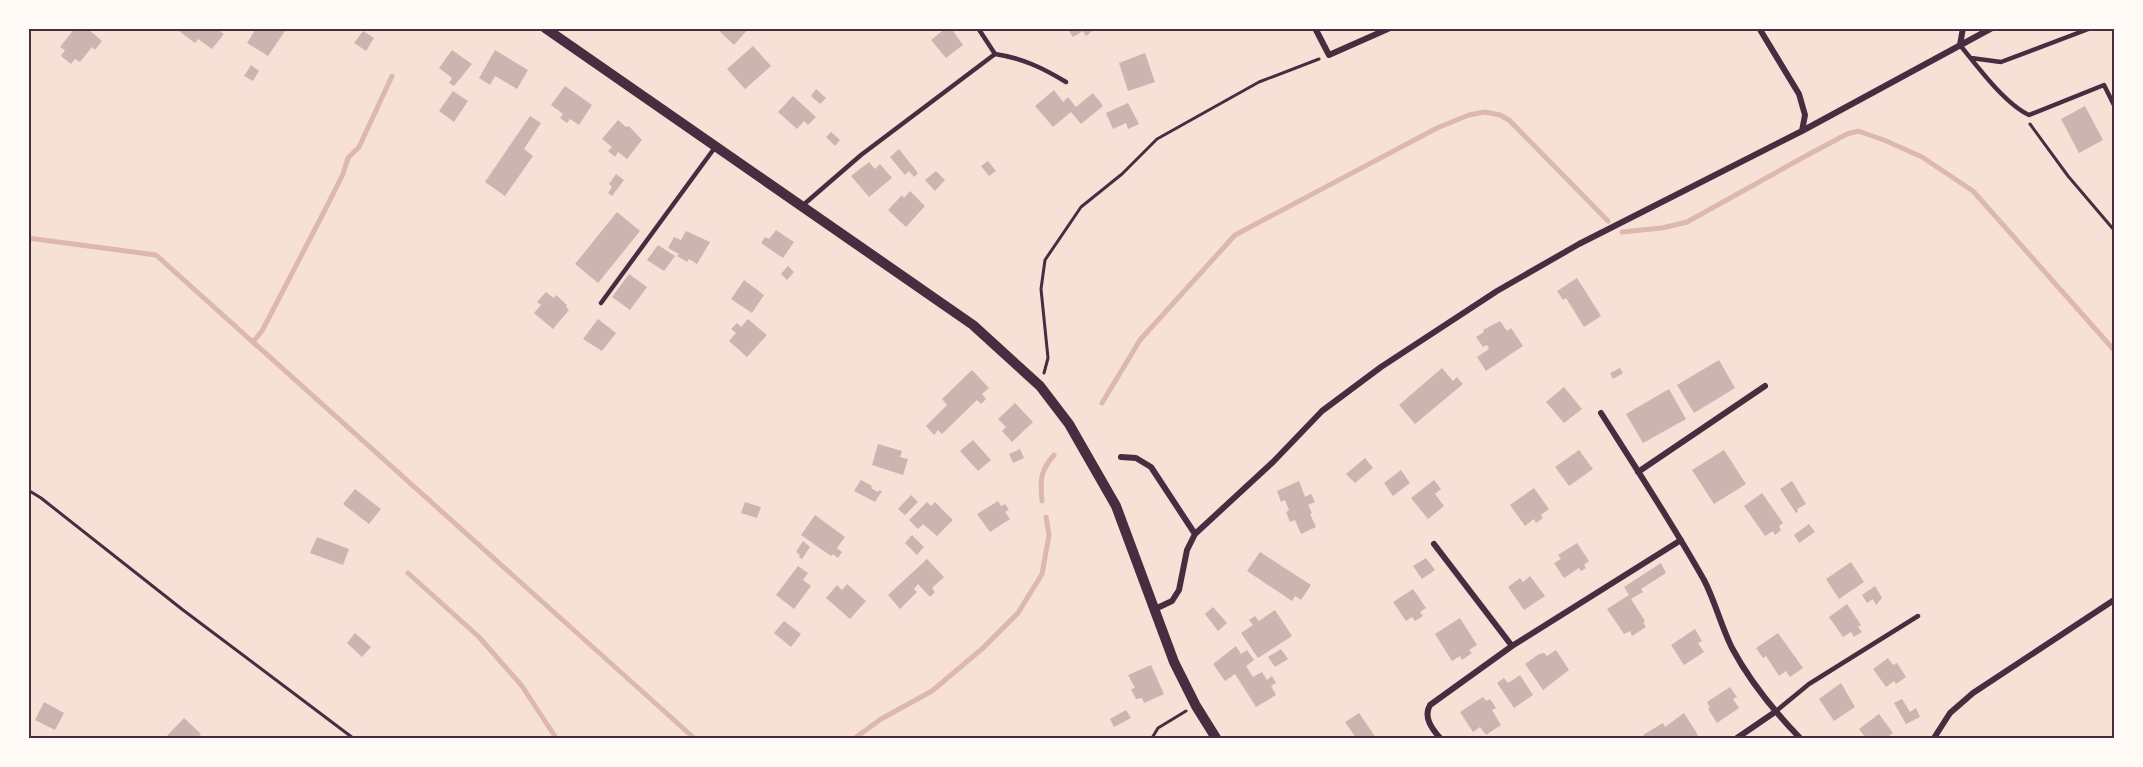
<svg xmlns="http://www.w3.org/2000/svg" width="2143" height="767" viewBox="0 0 2143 767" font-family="'Fira Sans',sans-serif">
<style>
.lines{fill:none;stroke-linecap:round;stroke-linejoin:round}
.stream{stroke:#dcb8b0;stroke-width:5}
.building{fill:#ccb4b1}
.path{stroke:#4a2c40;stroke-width:3}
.service{stroke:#4a2c40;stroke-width:4.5}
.minor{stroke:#4a2c40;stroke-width:6}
.tertiary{stroke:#4a2c40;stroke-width:10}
.neatline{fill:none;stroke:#4a2c40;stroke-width:2}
</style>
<rect width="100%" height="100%" fill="#f7e1d7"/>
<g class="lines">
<path class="stream" d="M1622,232l40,-4 25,-6 126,-70 34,-18 11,-3 26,9 38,17 51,34 141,159
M28,238l128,17 538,483
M253,342l9,-11 65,-125 16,-32 5,-16 11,-11 33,-71
M1102,403l38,-63 95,-105 202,-107 32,-13 16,-3 15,3 9,5 99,101
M1042,501c-2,-21 -2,-30 12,-46
M408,573l71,64 43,49 34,52
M855,738l26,-19 51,-28 51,-43 35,-35 24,-39 7,-39 -3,-18"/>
</g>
<path class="building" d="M75,28h12l15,13 -7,9 -3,-3 -12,15 -5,-3 -4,5 -10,-8 4,-6 -5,-3z
M175,28h41l8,6 -12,15 -14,-10 -3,4z
M253,28h27l5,3 -17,25 -21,-13 8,-13z
M716,28h33l-15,17z
M946,28h5l12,17 -17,13 -15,-18z
M1067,28h23l2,3 -6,5 -3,-5 -10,6z
M363,31l11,7 -8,13 -12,-8z
M753,46l18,20 -26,23 -18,-20z
M452,50l20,14 -18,22 -5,-3 3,-5 -13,-10z
M495,50l33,20 -11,19 -22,-13 -5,9 -11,-7z
M1145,53l10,29 -27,9 -9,-28z
M251,65l8,6 -6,10 -9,-5z
M565,86l27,19 -13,20 -9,-6 -3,4 -7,-5 3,-4 -12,-9z
M816,89l10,9 -6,6 -9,-8z
M1054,90l9,12 5,-5 8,10 17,-14 10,13 -22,18 -10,-12 -18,15 -18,-21z
M453,91l15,10 -14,21 -15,-11z
M793,96l23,21 -8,8 -4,-4 -7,8 -19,-17z
M1128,103l11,21 -11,5 -2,-6 -13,6 -7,-16z
M2085,106l18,34 -24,13 -18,-34z
M530,116l11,7 -17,26 9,7 -28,40 -20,-14z
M618,120l8,7 3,-1 13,14 -15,19 -9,-7 -3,5 -7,-6 4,-4 -10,-8z
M831,132l9,8 -5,6 -9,-9z
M899,149l19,24 -4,4 -5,-6 -4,4 -15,-18z
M988,161l8,10 -7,5 -8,-10z
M869,162l6,7 5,-5 12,14 -23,19 -18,-21z
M936,171l9,9 -10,11 -10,-11z
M616,174l8,6 -12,16 -4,-3 4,-6 -3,-3z
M910,191l15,15 -19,21 -18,-17 14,-15 2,3z
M617,212l23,19 -42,52 -23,-19z
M776,230l18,12 -11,16 -22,-15 4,-6 4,2z
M686,231l24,11 -13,22 -8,-5 -2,3 -10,-6 2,-2 -11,-6 6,-11 7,3z
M658,245l17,11 -11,15 -17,-11z
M788,266l6,6 -7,8 -6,-6z
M629,274l18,13 -17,23 -18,-13z
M1577,278l24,38 -17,11 -18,-29 -3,2 -6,-9z
M744,280l20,15 -12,18 -21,-14z
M546,292l8,6 2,-3 11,10 -1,2 3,3 -16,19 -19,-16 7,-8 -4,-3z
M598,319l18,14 -14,18 -19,-12z
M748,319l19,16 -20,22 -18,-16 7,-8 -5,-4 6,-6 4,4z
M1500,321l7,10 4,-3 12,18 -37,25 -9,-14 12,-8 -2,-4 -4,2 -7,-10 8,-5 -1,-2z
M1719,360l16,28 -41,25 -17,-28z
M1442,368l11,13 4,-4 6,7 -48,40 -16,-19z
M1620,368l3,5 -10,6 -3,-6z
M972,370l17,18 -7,6 4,5 -5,5 -4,-4 -35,34 -4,-4 -4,5 -8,-9 21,-21 -5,-6z
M1564,387l18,22 -18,14 -18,-21z
M1669,389l17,30 -43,24 -17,-29z
M1015,403l18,19 -21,20 -10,-11 4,-4 -8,-8z
M973,440l18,20 -13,11 -18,-20z
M878,444l24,7 -2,6 8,2 -5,16 -31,-10z
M1020,449l4,9 -11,5 -4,-9z
M1579,450l14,19 -24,17 -14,-19z
M1724,450l22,34 -32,20 -22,-34z
M1365,458l8,10 -18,15 -9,-9z
M1401,470l9,13 -17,13 -9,-13z
M861,480l11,6 -1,2 7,4 1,-2 3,1 -7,11 -21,-11z
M1434,480l7,9 -6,5 9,12 -16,13 -17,-21z
M1299,481l6,16 6,-3 4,8 -7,3 4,8 -2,1 6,13 -15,7 -6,-14 -5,2 -4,-10 3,-2 -4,-10 -4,2 -4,-11z
M1792,481l14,23 -9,5 1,3 -2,1 -16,-24z
M1534,488l15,21 -8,6 2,3 -7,5 -2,-4 -9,7 -15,-21z
M355,489l26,20 -12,15 -26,-20z
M1762,493l21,30 -4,3 2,4 -6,5 -2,-4 -8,5 -21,-30z
M911,495l7,7 -13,13 -7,-6z
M998,501l3,5 4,-2 4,6 -4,2 5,7 -20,13 -13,-18z
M745,502l16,5 -4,11 -16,-5z
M927,502l4,4 4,-4 18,18 -16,16 -14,-12 -5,5 -9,-9z
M815,515l30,22 -8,11 5,4 -4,6 -5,-4 -2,2 -30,-21z
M1809,524l6,8 -16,11 -5,-8z
M912,535l12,12 -7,8 -12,-12z
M317,537l32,12 -6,16 -33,-12z
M803,541l7,6 -8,12 -3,-2 1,-2 -4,-3z
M1577,543l12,18 -5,4 2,3 -5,3 -2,-3 -15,10 -10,-15 7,-4 -3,-4z
M1260,552l51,33 -10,15 -6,-4 -3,5 -45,-30z
M1426,558l9,12 -13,9 -9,-13z
M927,559l17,18 -12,11 3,4 -5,5 -12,-13 -4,5 3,3 -17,17 -12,-14z
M1851,562l13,20 -25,17 -13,-20z
M1661,563l5,10 -25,16 2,3 -12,7 14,22 -2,1 3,5 -14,9 -2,-5 -6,3 -17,-25 22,-14 -5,-8z
M798,566l10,7 -5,7 8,6 -17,23 -18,-14z
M1530,576l15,20 -21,14 -16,-23 12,-9 3,4z
M847,584l19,17 -16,18 -24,-21 11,-13 5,5z
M1875,586l7,12 -6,7 -3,-6 -6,4 -5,-8z
M1413,589l13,19 -6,4 3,4 -8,5 -3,-4 -6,4 -13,-19z
M1847,604l14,21 -3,2 4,5 -8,5 -3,-5 -8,5 -14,-20z
M1213,607l14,16 -9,8 -13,-17z
M1275,610l17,26 -34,22 -17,-25 12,-8 -4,-5 6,-4 4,5z
M1460,618l17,27 -8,5 3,3 -10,7 -2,-4 -8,5 -17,-27z
M784,621l17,13 -10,13 -17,-14z
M1695,629l7,12 -4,2 6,9 -20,13 -13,-20z
M355,633l16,14 -9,10 -15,-14z
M1778,633l25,35 -13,9 -4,-6 -7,5 -13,-20 -3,2 -7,-10z
M1236,646l5,8 6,-4 7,10 -8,6 7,11 9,-5 5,8 5,-4 4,7 -5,3 5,9 -20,12 -21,-33 -10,7 -12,-17z
M1281,649l7,10 -13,8 -7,-10z
M1556,650l13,20 -26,20 -18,-26 14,-10 5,-1 3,3z
M1888,658l5,7 4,-2 9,14 -10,7 -2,-3 -8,6 -13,-18z
M1151,665l13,29 -20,9 -2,-5 -6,1 -5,-10 4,-1 -7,-13z
M1520,675l13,20 -19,13 -17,-25 7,-5 4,5z
M1841,683l14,24 -21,14 -15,-22z
M1730,687l7,10 -4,2 6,9 -22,15 -9,-14 2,-1 -3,-6z
M1483,697l3,4 4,-2 6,9 -4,2 9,15 -15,10 -6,-8 -7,5 -13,-20z
M1902,699l8,13 6,-4 4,9 -14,7 -12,-21z
M44,702l20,11 -9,17 -20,-10z
M1126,710l5,8 -17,9 -4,-8z
M1359,713l17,25h-20l-11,-16z
M1684,713l14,22 -4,3h-49l-2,-3 20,-12 2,4z
M1879,714l14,19 -4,3 1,2h-24l-7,-9z
M184,718l17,16 -4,4h-29l-2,-1z"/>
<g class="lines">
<path class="path" d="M2030,124l38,52 46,54
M1044,373l4,-15 -7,-69 4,-29 36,-53 41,-33 35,-35 102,-57 60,-23
M28,490l13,8 142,112 170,128
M1152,738l6,-10 28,-17"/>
<path class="service" d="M978,28l17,26
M1960,45c17,21 45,59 69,70l75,-30 10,20
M1971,58l30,4 90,-34
M802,206l59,-51 134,-101c27,4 48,14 71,28
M601,303l115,-157
M1775,712l34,-28 109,-68"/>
<path class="minor" d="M1315,28l14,27 61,-27
M1759,28l40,66 6,21 -3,16 190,-103
M1960,45l3,-17
M1601,413c35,55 71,110 103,167 11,21 17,46 28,68 18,34 42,63 68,90
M1121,457l15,1 15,9 44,67
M1638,472l127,-86
M1434,544l78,102
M1155,609l17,-8 7,-11 8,-40 8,-16 78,-72 49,-51 59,-44 116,-76 82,-47 223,-113
M1440,738c-8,-9 -17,-21 -10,-33l82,-59 169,-106
M1737,738l38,-26
M1934,738l16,-25 23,-20 141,-93"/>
<path class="tertiary" d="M545,28l428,297 67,61 29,38 47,82 58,156 22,44 20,32"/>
</g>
<rect width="2143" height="767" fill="none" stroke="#fffaf5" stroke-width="60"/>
<rect x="30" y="30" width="2083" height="707" class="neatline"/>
</svg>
